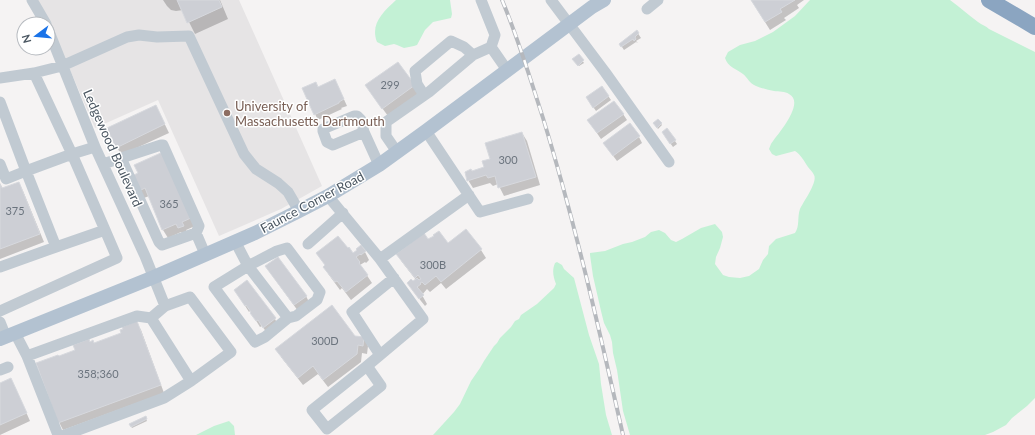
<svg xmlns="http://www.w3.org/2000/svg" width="1035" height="435" viewBox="0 0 1035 435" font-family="Lato,sans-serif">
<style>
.education{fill:#e6e4e5}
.green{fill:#c3f1d5}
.shadow{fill:#0003}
.building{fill:#cdcfd5;stroke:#d7d9de}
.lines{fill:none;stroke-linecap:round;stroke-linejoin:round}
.minor{stroke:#c1cad2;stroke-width:11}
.major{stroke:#b3c2d1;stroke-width:14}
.highway{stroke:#8ba5c1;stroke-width:16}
.rail-casing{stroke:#b5b8bd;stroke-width:4}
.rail{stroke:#fff;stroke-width:2.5;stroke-dasharray:8;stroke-linecap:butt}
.education-dot{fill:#8d6e63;stroke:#fff;stroke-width:1.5}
.labels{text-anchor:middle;stroke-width:3;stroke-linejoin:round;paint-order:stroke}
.number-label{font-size:11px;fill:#6b747e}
.education-label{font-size:13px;fill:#785e54;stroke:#fff;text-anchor:start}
.street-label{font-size:13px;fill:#4a5661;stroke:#fff}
</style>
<rect width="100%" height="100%" fill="#f5f3f3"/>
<path class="education" d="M37,0h202l83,186 -41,23 -62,27 -61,-136 -63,28 -46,-107z"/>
<path class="green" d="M396,0h54l2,14 -1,4 -18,4 -8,8 -8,15 -3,1 -10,2 -7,-3 -3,-1 -9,2 -8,-4c-7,-18 6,-30 19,-42z
M810,0h140c10,7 18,15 28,22 4,3 8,4 11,7l46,23v346l-8,8 -15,12 -6,7 -13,7 -8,3h-355l-7,-24 -6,-41 -4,-17 -1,-11 -2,-7 -6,-12 -3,-12 -8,-35 -3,-21v-2l15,-2 18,-7 9,-2 13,-5 6,-5 8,-2 6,3 6,7 5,2 6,-3 19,-11 14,-4 7,8 1,5 -3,11 -4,9 -1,7 8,11 6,2 11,1 9,-2 10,-7 4,-9 5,-6 1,-8 7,-7 19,-6c5,-7 2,-16 5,-24 3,-7 18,-27 14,-34 -1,-3 -4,-5 -6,-8 -4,-6 -7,-12 -13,-16l-19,5 -4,-2 -3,-5 2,-5c6,-9 35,-41 18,-50 -4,-3 -10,-2 -15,-3 -6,-1 -13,-3 -18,-5 -7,-3 -8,-8 -13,-12 -8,-6 -15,-7 -18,-16l3,-6 12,-7 15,-4 18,-9 22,-16z
M557,262l5,3 2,4 10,9 15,57 10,29 2,20 5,31 6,20h-179l21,-23 6,-8 11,-23 9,-13 4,-7 10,-15 3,-3 3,-5 11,-11 4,-6 4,-2 2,-4 16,-11 17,-16 2,-4c-3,-8 -4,-14 -1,-21z
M229,421l5,5 1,9h-39l18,-9z"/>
<path class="shadow" d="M163,0h57l8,19 -33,15 -12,-24 -7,1 -5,-1 -4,-4z
M751,0h53l-7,5 2,3 -15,10 2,2 -16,10z
M637,32l4,6 -5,3 2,2 -2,-1 -12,8 -4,-6z
M579,55l5,8 -5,3 -5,-7z
M398,63l21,31 -31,22 -17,-23z
M338,86l9,20 -6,2 1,1 -24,11 -3,-6 3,-26z
M602,87l9,13 -15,11 -7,-10z
M156,106l13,27 -48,22 -4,-8z
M623,114l4,6 -26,19 -9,-13z
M658,120l4,5 -4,4 -3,-4z
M522,133l5,8 13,44 -36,11 -6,-12 -5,2 -3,-3 -17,5 -5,-8 4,-8 13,-4 6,-9z
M665,136l10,5 2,3 -4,3z
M639,137l3,6 -25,18 -9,-12z
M168,162l27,64 -9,4 2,4 -4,2 -3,-4 -13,6 -5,-8 -14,-34 -5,2 -4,-8z
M0,183l3,6 16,-6 4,8 21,51 -44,17z
M428,240l20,5 33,5 5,8 -40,31 -5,-6 -11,9 -3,-3 -5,6 5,9 -2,2 -12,-15 -5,-8h5l3,-3 -14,-18 -4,-7z
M365,252l4,8 -3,3 -1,-1 -5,3 12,18 -21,17 -9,-12 -2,2 -11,-15 -5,-8 2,-1 -9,-12h36z
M266,267l40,29 3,6 -11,9z
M240,298l35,21 3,6 -11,8 -5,-7 -2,1 -5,-8 -3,-6 -2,-2 -1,1z
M137,323l4,7 23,63 -101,37 -4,-8 -1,-65 19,-6 13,-8 4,1 28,-10z
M355,336l9,2 4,8 -1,8 -5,-1 -1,9 -33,25 -10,-13 -15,11 -22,-28z
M0,384l15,3 15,34 -30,14z
M145,417l2,4 -15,7 -2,-4z"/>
<path class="building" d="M177,0h42l3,7 -35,16z
M751,0h44l-15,9 2,3 -17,10z
M637,30l2,3 -4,4 1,2 -2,2 -1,-2 -12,8 -2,-3z
M579,54l5,6 -6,6 -6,-7z
M398,62l17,23 -33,24 -17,-24z
M335,79l9,20 -5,3v1l-25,12 -12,-27 14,-6 2,5z
M602,86l7,10 -16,12 -7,-11z
M614,101l10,13 -27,19 -10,-13z
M156,105l9,19 -49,24 -9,-20z
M658,119l4,4 -5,5 -4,-5z
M630,123l10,13 -27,20 -10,-13z
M667,128l9,12 -6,4 -8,-12z
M522,132l14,45 -38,11 -3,-12 -7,2 -2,-3 -19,6 -2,-9 6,-3 1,2 12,-4 -2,-6 8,-2 -5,-16z
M163,152l28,66 -9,4 2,4 -6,2 -2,-4 -14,6 -17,-42 -6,3 -7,-15 6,-3 -4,-8z
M19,182l21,52 -40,15v-65l2,4z
M466,229l16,20 -41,33 -5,-6 -11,9 -3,-3 -2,1 1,1 -4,3 7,8 -5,4 -12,-16 4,-4 2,2 4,-3 2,2 2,-1 -3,-4 -3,3 -19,-24 28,-21 4,6 6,-3 -1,-1 6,-4 9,12z
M338,236l10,12 1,-1 4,6 4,-3 -1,-1 5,-4 5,6 -5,4 -1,-1 -4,3 4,5 -1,1 9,12 -22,17 -9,-11 -2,1 -12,-15 2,-2 -9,-12z
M278,257l29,39 -13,9 -29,-39z
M247,280l29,38 -13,10 -5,-8 -2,1 -6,-8 1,-1 -5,-7 -1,1 -11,-16z
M332,305l23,31 9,1 -1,9 -5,-1 -1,9 -34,26 -10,-14 -15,12 -23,-29z
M137,321l24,64 -103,38 -22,-60 22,-8 1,1 16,-6 -2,-5 16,-6 1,3 3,-2 1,3 27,-10 -1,-3 3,-1 -1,-2z
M11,378l16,35 -27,12v-42z
M146,416l1,3 -16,8 -2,-3z"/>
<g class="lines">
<path class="minor" d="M32,0l14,24
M481,0l14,35 -4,12 16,23
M551,0l54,72 64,90
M647,9l11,-9
M48,29l47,118 50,109 20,50 -14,12 40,63 40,-29 -41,-55 -25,9
M0,78l34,-5 28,-7 65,-29 12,-2 18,2 32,-1 55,118 12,15 22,14 10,9 11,19
M424,95l-7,-11 -2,-13 36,-30 13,6 9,8
M0,102l26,69 46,-17 -38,-81
M426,131l54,81 48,-13
M364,132l-31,13 -6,-3 -4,-11v-2l31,-13h3l4,4 3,12 15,33
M397,152l-11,-16v-14l43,-30 44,-37 18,-8
M121,158l38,84 3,3 34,-12
M0,164l6,15 20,-8 30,76 49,-17 -33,-76 23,-7
M103,164l58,-19h2l36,81 -3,7 9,21
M328,196l52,63 89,-64
M235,241l13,25 29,-15 10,-3 33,44 -3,8 -21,16 -8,2 -23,19 -10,5 -41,-55 34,-21 40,52
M308,244l35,-31
M0,267l56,-20
M0,311l117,-53 -12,-28
M0,322l6,15
M15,333l12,23 110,-40 14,2
M380,355l-28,-43 42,-34
M27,356l31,79
M367,366l-55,44 15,19 54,-43 -14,-20 56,-47 -43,-60
M0,370l8,-3
M65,435l99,-37 27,-17"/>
<path class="major" d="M0,339l154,-62 101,-44 44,-22 29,-15 51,-31 47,-34 166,-124 12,-7"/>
<path class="highway" d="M989,0l46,27"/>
<defs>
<path id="rail" d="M502,0c16,38 28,78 41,118 32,104 56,211 80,317"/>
</defs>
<use href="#rail" class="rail-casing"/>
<use href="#rail" class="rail"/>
</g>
<circle class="education-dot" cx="227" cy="113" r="4"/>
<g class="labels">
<g class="number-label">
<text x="390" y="89">299</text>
<text x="508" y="164">300</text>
<text x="169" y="208">365</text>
<text x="15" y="215">375</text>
<text x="433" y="269">300B</text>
<text x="325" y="345">300D</text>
<text x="98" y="378">358;360</text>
</g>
<g class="education-label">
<text x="235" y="111">University of<tspan x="235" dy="15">Massachusetts Dartmouth</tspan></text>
</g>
<g class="street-label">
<text transform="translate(113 148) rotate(66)" y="5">Ledgewood Boulevard</text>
<text transform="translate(312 202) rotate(-28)" y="5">Faunce Corner Road</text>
</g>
</g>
<g transform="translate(36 36) rotate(254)"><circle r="19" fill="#ffffff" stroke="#b7bbc0"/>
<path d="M0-3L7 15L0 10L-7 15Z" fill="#1a73e8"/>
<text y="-6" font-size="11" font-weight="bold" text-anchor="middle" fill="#4a5661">N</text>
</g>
</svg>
